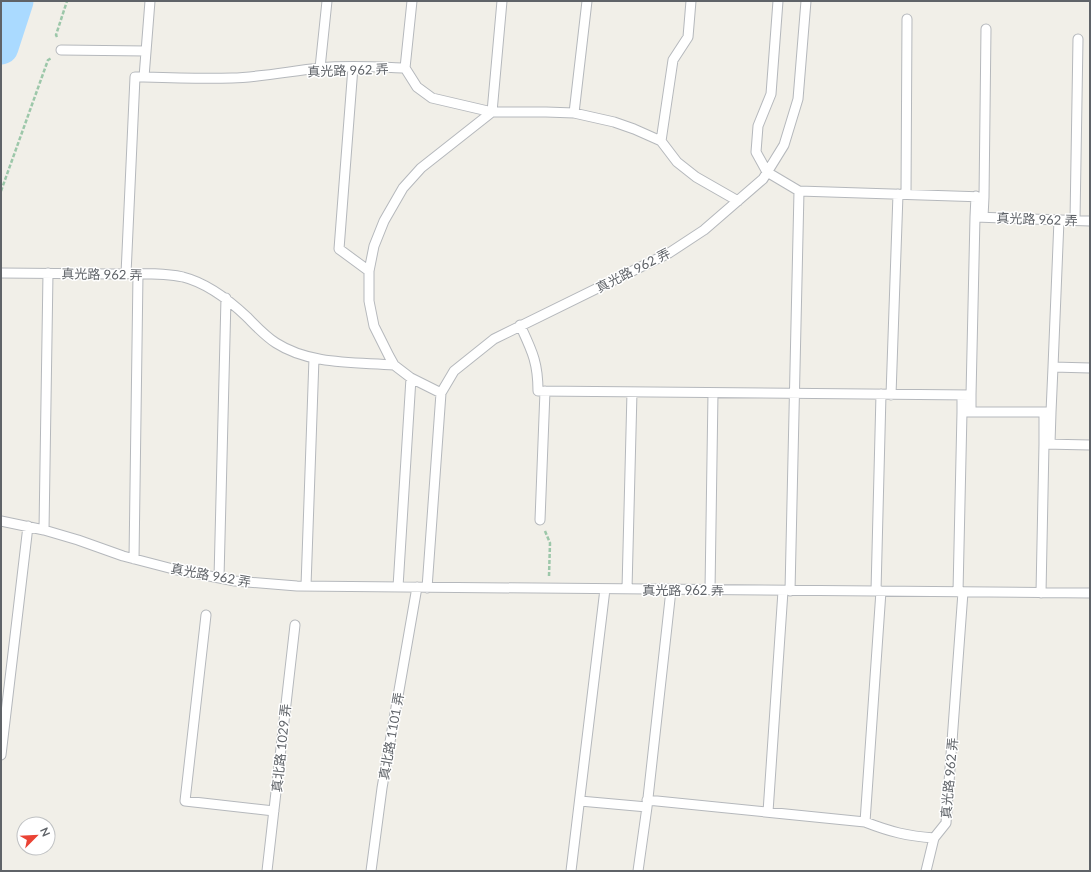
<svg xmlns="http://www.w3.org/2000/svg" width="1091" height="872" viewBox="0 0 1091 872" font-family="Lato,'Noto Sans SC',sans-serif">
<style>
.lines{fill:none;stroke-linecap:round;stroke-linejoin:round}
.river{stroke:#aadaff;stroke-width:35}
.service-casing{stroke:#b5b8bc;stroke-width:11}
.path{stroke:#9cc7a9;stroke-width:2.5;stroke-dasharray:4 2;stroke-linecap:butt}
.service{stroke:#fff;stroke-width:9}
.labels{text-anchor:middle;stroke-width:3;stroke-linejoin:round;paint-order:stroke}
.street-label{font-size:13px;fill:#5f6368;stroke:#fff}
</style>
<rect width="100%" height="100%" fill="#f1efe8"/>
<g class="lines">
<path class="river" d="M1,47l15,-46"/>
<defs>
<path id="service" d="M150,1l-6,76c29,1 59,2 88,1 30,-1 59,-7 88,-10 28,-3 57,-1 85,0l12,19 15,11 60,14h54l28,1 40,9 20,7 27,12 16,21 19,15 42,24
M778,1l-7,93 -13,32 -2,26 11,20 32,19 185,6 -1,20
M61,50l85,1
M353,67l-14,182 30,22
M320,68l7,-67
M405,68l7,-67
M574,113l13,-112
M661,141l12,-81 15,-23 3,-36
M906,194l1,-175
M976,196l-1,21 115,4
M984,197l2,-168
M1075,220l3,-181
M1,273c36,0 73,1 109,1 24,0 50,-2 73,3 24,6 46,23 64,40 9,9 18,19 29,26 34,22 79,19 118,22
M126,274l9,-197h9
M520,325c12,26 18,37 18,66l433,4v16
M1053,367l6,-147
M441,393l-30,-15 -17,-13 -5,-9 -15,-30 -5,-25v-30l5,-25 10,-25 19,-33 18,-20 71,-56 10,-111
M891,395l7,-201
M962,395v17h89l-1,31
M971,395l4,-178
M1044,412v32l46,1
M1051,412l2,-45 37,1
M540,520l5,-129
M1,521l43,9 34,10 45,16 50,13 62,12 62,5 793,7
M44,530l4,-257
M134,559l4,-285
M219,578l7,-280
M306,586l8,-228
M398,587l13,-209
M427,588l14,-195 13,-22 40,-32 175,-86 35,-23 59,-51 21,-34 14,-46 8,-98
M627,589l5,-197
M710,590l3,-197
M790,591l9,-400
M876,591l5,-197
M958,592l4,-180
M1041,593l3,-149
M206,615l-21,186 89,10
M1,755l27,-229
M647,800l218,22c26,10 42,14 69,16
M580,801l67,6
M768,812l15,-221
M865,822l16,-231
M267,871l28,-246
M371,871l11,-83 35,-201
M571,871l34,-282
M638,871l9,-64 24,-217
M926,871l8,-33 12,-15 17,-231"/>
</defs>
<use href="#service" class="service-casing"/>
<path class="path" d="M57,37l-1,-2 11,-34
M1,191l47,-131 4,-2
M545,531l5,12 -1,33"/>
<use href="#service" class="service"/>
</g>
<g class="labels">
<g class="street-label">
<text transform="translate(348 70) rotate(-2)" y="5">真光路 962 弄</text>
<text transform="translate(1037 219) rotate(2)" y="5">真光路 962 弄</text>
<text transform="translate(633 270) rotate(-27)" y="5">真光路 962 弄</text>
<text transform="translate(102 274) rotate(1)" y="5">真光路 962 弄</text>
<text transform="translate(211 575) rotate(10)" y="5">真光路 962 弄</text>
<text x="683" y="595">真光路 962 弄</text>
<text transform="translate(391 736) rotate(-80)" y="5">真北路 1101 弄</text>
<text transform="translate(281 748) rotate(-84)" y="5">真北路 1029 弄</text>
<text transform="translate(949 778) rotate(-85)" y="5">真光路 962 弄</text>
</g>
</g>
<rect width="1091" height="872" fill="none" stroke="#5f6368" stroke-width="4"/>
<g transform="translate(36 836) rotate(66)"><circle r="19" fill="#ffffff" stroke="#bfc1c3"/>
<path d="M0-3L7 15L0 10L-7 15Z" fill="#ea4335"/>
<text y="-6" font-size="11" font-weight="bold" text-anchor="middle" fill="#5f6368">N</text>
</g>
</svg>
